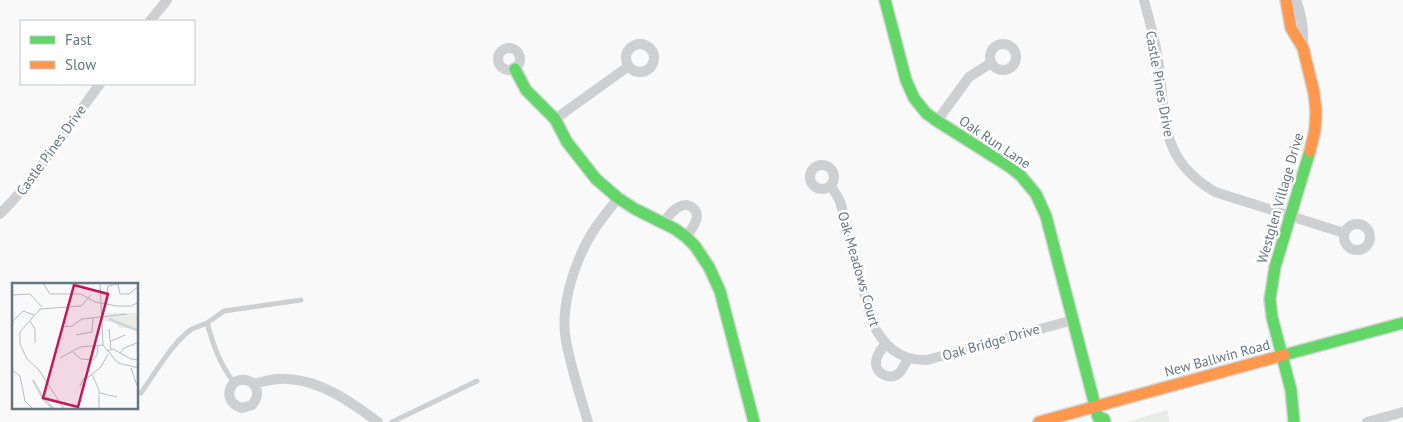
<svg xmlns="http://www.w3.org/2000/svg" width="1403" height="422" viewBox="0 0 1403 422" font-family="'PT Sans',sans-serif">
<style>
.green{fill:#e8ebe6}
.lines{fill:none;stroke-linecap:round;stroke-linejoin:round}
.fast-casing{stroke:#d5d6d7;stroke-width:14}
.slow-casing{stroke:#d5d6d7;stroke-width:14}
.lane{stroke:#cecfd0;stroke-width:5}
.street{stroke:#cecfd0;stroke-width:10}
.fast{stroke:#63d668;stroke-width:11}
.slow{stroke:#ff974d;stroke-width:11}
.labels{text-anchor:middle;stroke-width:5;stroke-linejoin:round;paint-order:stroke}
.street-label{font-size:14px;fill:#657683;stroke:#fff}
.inset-river{fill:none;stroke:#ced6d9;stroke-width:2.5}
.inset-road{fill:none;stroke:#b5bdc3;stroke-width:1}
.view{fill:#c2185b;fill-opacity:0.15;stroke:#c2185b;stroke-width:2.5}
.inset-edge{fill:none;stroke:#657683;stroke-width:2.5}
</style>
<rect width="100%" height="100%" fill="#f9f9f9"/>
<path class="green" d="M1167,410l3,12h-43z"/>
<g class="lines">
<defs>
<path id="fast" d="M885,0l21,80 8,18 12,15 11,8 73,46 11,9 15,18 10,22 52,201 6,2 1,3
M515,69l11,21 29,29 12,23 29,37 22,19 17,11 40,20 11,8 9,9 14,21 11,24 34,131
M1284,355l119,-32
M1294,422l-3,-32 -19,-73 -2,-18 5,-32 35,-116"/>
<path id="slow" d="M1286,0l5,28 12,20 11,45 2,18 -1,19 -5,21
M1039,422l245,-67"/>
</defs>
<use href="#fast" class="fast-casing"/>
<use href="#slow" class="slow-casing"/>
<path class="lane" d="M207,323l17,-12 77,-11
M141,393c13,-18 33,-53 51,-64 5,-2 10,-4 15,-6 7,24 12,39 27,60
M392,422l85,-41"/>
<path class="street" d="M1144,0c5,20 11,39 14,59 9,58 -1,99 57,133l129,41
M1296,0c6,15 8,30 7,47
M150,21l17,-21
M990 57a13 13 0 1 1 26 0a13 13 0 1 1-26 0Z
M626 58a14 14 0 1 1 28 0a14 14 0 1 1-28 0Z
M498 59a11 11 0 1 1 22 0a11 11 0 1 1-22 0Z
M555,119l74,-53
M937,121l32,-44 22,-14
M810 177a12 12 0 1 1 24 0a12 12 0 1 1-24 0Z
M831,186l9,15 31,119c11,24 27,41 56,40l146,-40
M0,214c39,-39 67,-87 100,-130
M663,223c5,-6 11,-15 18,-17 4,-2 9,-1 12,2 10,9 -2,21 -7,29
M1344 237a13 13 0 1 1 26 0a13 13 0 1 1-26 0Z
M885,344c-3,5 -9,11 -9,18 -1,12 15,19 23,11 4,-4 6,-10 9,-14
M254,384c5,8 4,14 -2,21l-10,3c-25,-7 -9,-40 12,-24 11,-3 22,-6 34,-5 34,2 63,23 90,43
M588,422c-8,-27 -17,-54 -22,-81 -6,-33 7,-74 23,-103 8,-14 19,-27 29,-40
M1367,422l36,-10"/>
<use href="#fast" class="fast"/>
<use href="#slow" class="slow"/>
</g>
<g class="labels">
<g class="street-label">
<text transform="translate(1160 84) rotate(80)" y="5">Castle Pines Drive</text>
<text transform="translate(995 142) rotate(34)" y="5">Oak Run Lane</text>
<text transform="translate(51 150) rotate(-54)" y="5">Castle Pines Drive</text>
<text transform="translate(1280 198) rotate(-74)" y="5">Westglen Village Drive</text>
<text transform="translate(859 269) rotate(74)" y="5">Oak Meadows Court</text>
<text transform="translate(991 342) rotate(-16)" y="5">Oak Bridge Drive</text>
<text transform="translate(1217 358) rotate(-15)" y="5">New Ballwin Road</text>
</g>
</g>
<g transform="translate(12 283)">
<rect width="126" height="126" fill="#f9f9f9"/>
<path d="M90,30h36v21l-4,-6h-15l-4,-6 -13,-1z" fill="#e8ebe6"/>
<path class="inset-river" d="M97,36l30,12M21,97l11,20 10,9"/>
<path class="inset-road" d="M31,0l7,11h31l14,8 22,4h14l8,-4M88,0l3,62 15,18 21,5M106,0l2,11h9l10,-8M0,12l18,-1 12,13M94,20l2,-17 14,-3M18,38l5,8v14M0,39l11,-11 11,4M50,44l10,-1 10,-7 45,-5M97,46l2,20M64,52l16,-3 1,-14M99,58l14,-6M95,68l6,-2 18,10 8,1M61,69l8,7 12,1 4,-5 1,-9M108,70l4,-5 15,-6M48,75l20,-11 23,-2M119,85l8,23M0,87l8,6 5,25 8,8M68,103l3,-7 9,-4M88,110l17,4M52,126l-25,-39 -12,-11 -7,-15v-12l20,-23 41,-3 10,-11M87,126v-19l-7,-16 9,-7 7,-13"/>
<path class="view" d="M62,2l34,9 -30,113 -35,-9z"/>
<rect width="126" height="126" class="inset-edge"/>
</g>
<rect x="20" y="20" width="175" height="65" fill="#ffffff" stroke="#c1c8cd"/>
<rect x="30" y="36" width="25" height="8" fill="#63d668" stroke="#c1c8cd"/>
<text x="65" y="45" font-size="15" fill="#657683">Fast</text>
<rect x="30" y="61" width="25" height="8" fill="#ff974d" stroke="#c1c8cd"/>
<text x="65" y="70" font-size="15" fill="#657683">Slow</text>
</svg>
